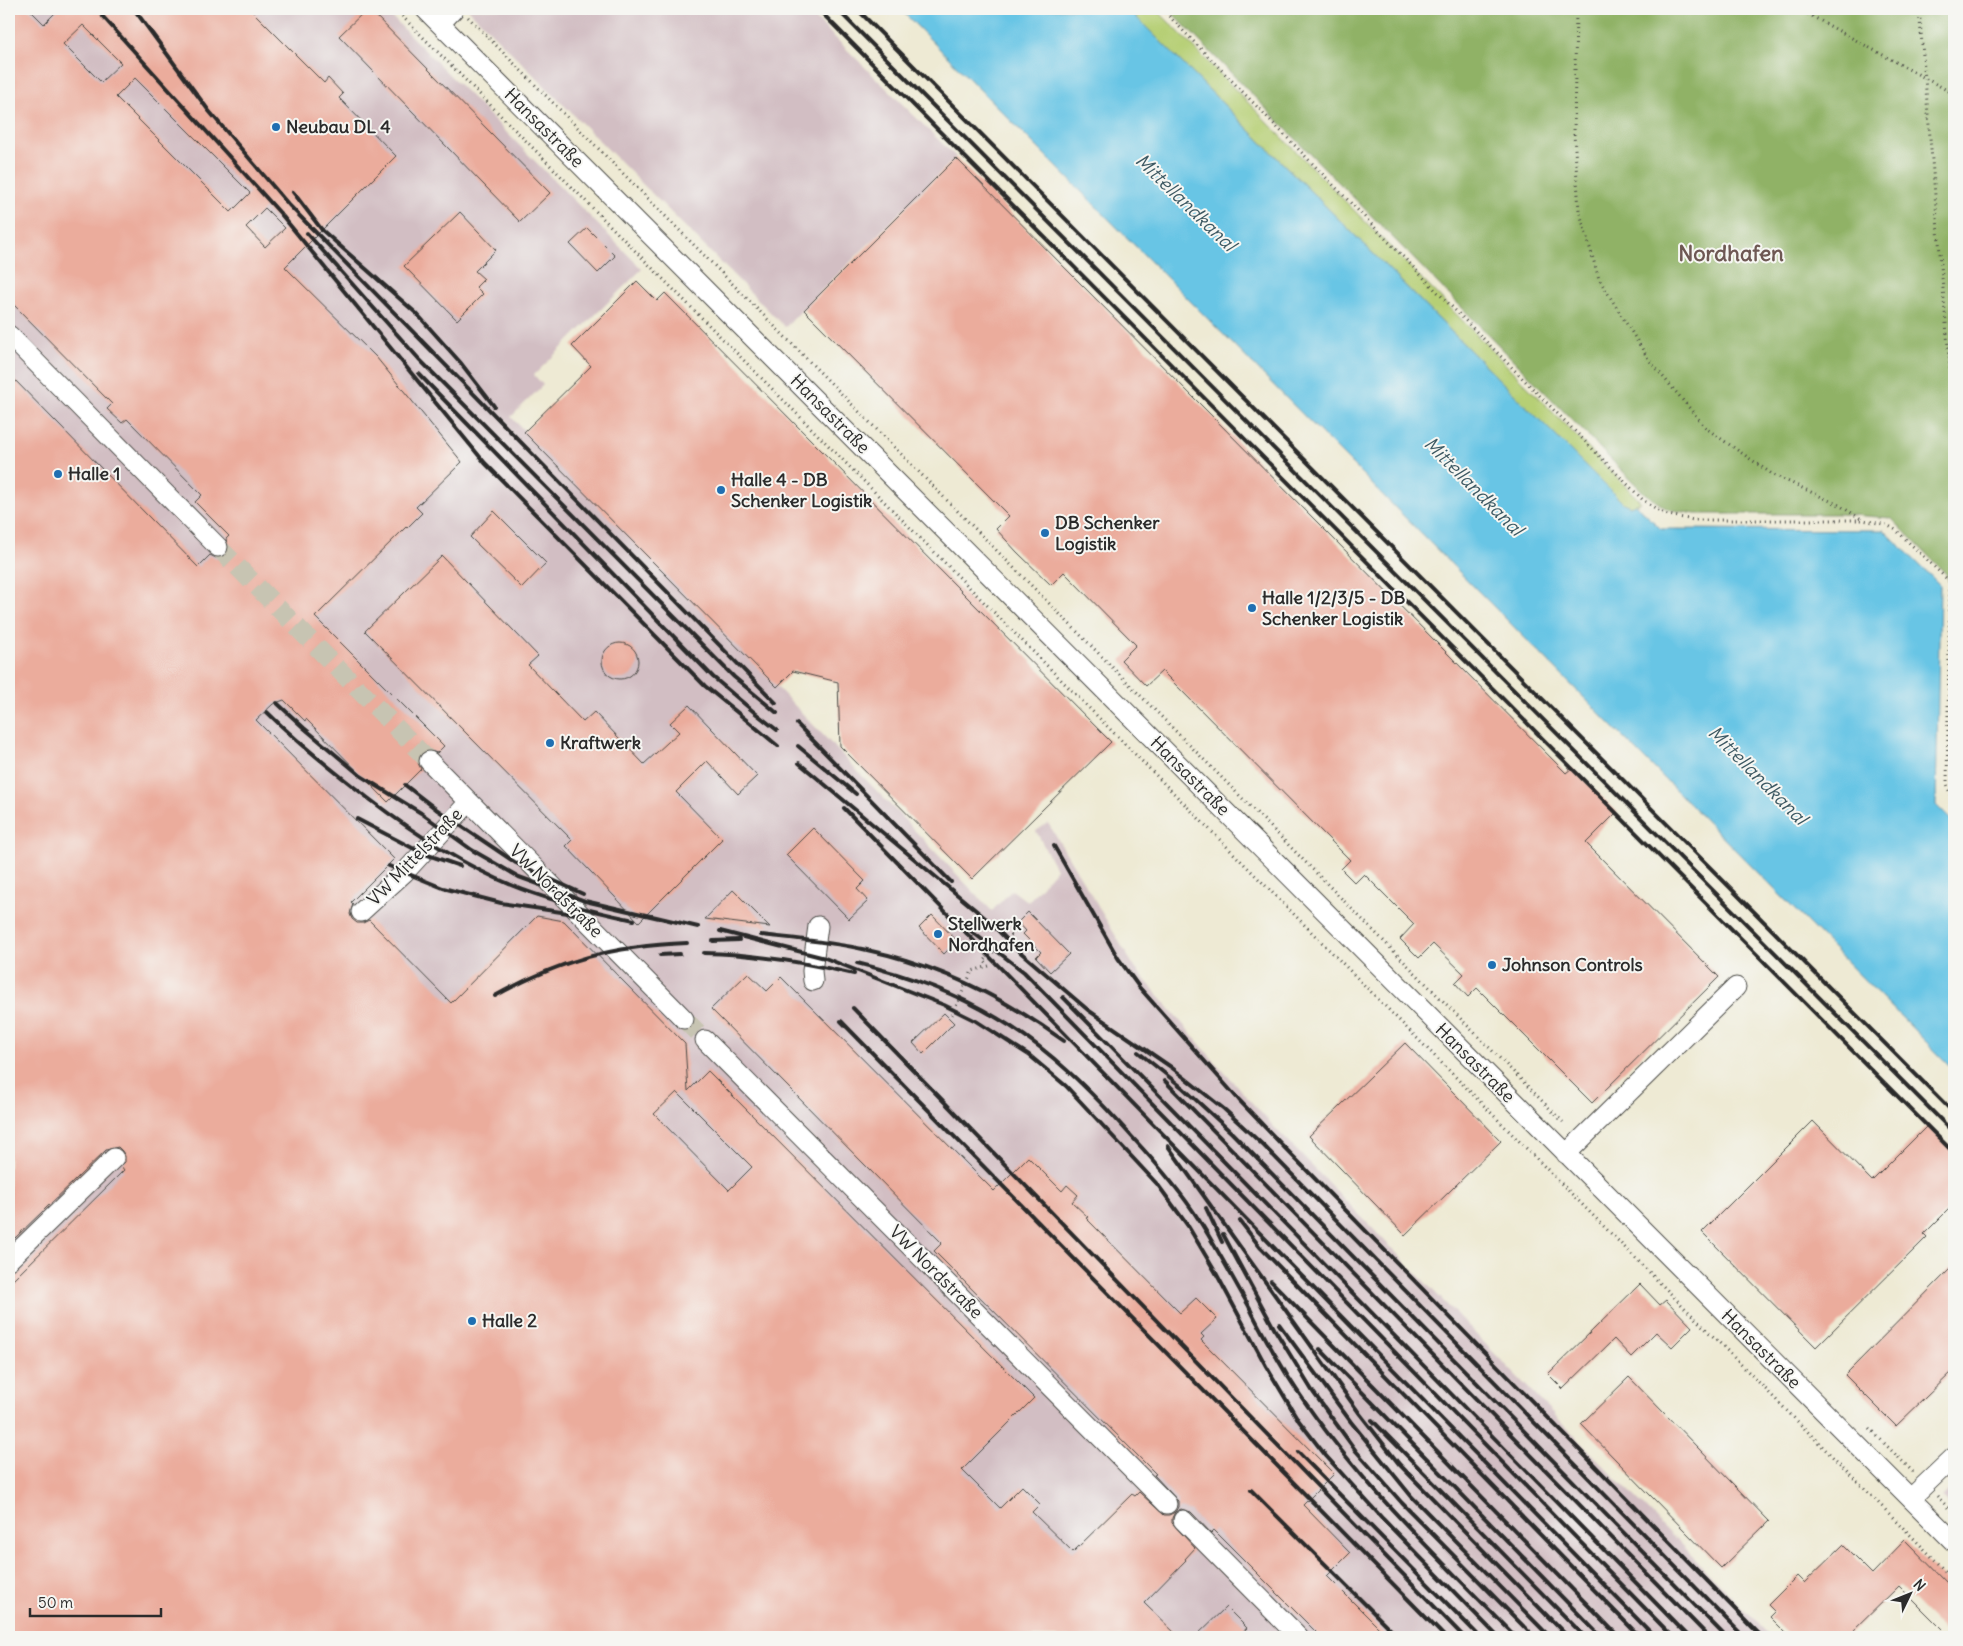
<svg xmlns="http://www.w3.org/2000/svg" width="1963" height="1646" viewBox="0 0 1963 1646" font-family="Delius,sans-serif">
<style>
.industrial{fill:#d2bec3}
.green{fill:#b6cf75;stroke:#707d50}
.forest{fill:#90b266;stroke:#5e6e48}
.water{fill:#67c5e5;stroke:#497888}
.building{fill:#ebac9c;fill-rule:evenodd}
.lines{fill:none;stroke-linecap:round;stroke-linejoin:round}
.minor-tunnel{stroke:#c7c4b2;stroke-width:19;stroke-dasharray:19 9;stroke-linecap:butt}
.minor-casing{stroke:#484844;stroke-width:21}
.path{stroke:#484844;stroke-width:3;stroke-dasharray:1 4;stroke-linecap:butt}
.minor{stroke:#fff;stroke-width:19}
.rail{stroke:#2b2b2b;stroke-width:4}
.poi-dot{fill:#1f6fb2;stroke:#f6f6f2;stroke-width:2}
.labels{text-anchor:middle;stroke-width:4;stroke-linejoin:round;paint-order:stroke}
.poi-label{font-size:18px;font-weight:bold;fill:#2b2b2b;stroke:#f6f6f2;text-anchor:start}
.street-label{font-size:18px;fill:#2b2b2b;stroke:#f6f6f2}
.water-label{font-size:19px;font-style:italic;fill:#3d5963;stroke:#f6f6f2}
.district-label{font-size:22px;font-weight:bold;fill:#6e5853;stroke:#f6f6f2}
</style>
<rect width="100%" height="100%" fill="#f6f6f2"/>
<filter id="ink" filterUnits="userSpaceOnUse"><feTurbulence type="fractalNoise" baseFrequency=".02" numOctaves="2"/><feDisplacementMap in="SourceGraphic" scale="10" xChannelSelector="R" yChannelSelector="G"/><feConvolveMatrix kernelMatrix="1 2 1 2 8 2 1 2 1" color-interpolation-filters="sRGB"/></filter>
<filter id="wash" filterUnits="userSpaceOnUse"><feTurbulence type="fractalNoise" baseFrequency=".0096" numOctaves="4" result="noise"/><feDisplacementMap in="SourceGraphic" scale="20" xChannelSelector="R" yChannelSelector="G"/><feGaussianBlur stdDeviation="1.12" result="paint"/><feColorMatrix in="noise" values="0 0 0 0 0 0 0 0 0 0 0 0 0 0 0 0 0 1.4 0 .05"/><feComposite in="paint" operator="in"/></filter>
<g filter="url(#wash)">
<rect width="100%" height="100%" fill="#eeead4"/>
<path class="industrial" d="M9,9h375l258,260 -108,106 9,10 -32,32 265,269 216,225 20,-21 16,12 28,-33 -20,-38 12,-8 87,145 81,95 58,64 104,107 393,403h-1762z
M468,9h338l150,148 -171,170z
M1954,1485v24l-12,-12z"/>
<path class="green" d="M1128,9h28l485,493 -11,4 -7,-3z"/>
<path class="forest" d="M1168,9h786v585l-8,-20 -55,-56 -52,-4h-144l-28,-5 -24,-17z"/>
<path class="water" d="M900,9h228l495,494 7,3 5,-2 26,25 223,1 56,55 -4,220 18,18v247z"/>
<g id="blocks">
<path class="building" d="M9,9h20l15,15 15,-15h191l74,74 4,-5 15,16 -4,4 57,58 -111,111 91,90 86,105 -46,45 6,6 -15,15 -1,-1 -91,90 129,129 -7,7 -10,-3 -6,3 -3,10 3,6 -33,33 -82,-83 -1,2 -21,-21 -11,4 -17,16 138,139 -43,43 2,2 -3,10 2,5 5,4h6l6,-3 82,83 86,-87 27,5 121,123 3,47 20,-20 326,327 -72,72 38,38 22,-22 18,18 -8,8 41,40 59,-58 3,2 4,-4 25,23h5l6,-3 3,-5v-6l-24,-26 2,-1 -222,-223 8,-8 -231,-234 37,-36 19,18 14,-14 213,214 34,-34 34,34 5,-6 11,10 -6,7 16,15 -2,1 94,95 16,-15 21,21 -16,15 3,3 -3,3 133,134 -31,31 47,48 -23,23 61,61h-67l-107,-107 -3,3 -20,-21 -10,-3 -6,3 -3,6v5l23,25 -10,11 1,1 -42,43 35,34h-1170v-353l115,-114 -3,-4 4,-4v-6l-3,-5 -4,-4 -12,3 -91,88 -6,-6v-858l189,193 12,-12 6,3 10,-3 3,-5 -3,-11 3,-3 -34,-34 7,-7 -75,-76 -5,4 -15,-14 5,-5 -103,-104zM83,25l38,38 -20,19 -38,-38zM135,78l115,115 -19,19 -115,-115zM265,208l20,20 -20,19 -19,-20zM677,1092l75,75 -23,23 -75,-76z
M367,9h2l181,184 -30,29 -181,-186z
M956,158l610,615 6,-5 45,44 -31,31 133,134 -127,126 -115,-115 -9,9 -13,-14 9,-9 -31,-30 -14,14 -19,-19 14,-15 -50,-50 -9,9 -14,-14 9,-9 -188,-189 -16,15 -25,-26 15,-15 -72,-73 -13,13 -34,-33 -21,-23 13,-13 -205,-206z
M460,212l36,38 -21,21 9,8 -8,8 7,7 -26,26 -53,-54z
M587,228l28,28 -17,17 -28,-29z
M637,281l20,20 8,-8 446,449 -139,137 -132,-133 -2,-64 -45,-11 -16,16 -253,-255 67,-66 -19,-20z
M494,511l52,52 -24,25 -52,-51z
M442,556l96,100 -10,9 55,57 11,-10 50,52 35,-32 -9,-9 19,-18 68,71 -19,18 -31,-33 -31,31 46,47 -83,83 -73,-76 6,-6 -207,-209z
M602 661a18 18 0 1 1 36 0a18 18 0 1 1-36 0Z
M813,828l52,53 -8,8 11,12 -19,18 -63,-64z
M733,890l37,37 -65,-8z
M1028,912l41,42 -19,18 -14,-15 5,-5 -18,-18 3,-3 -8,-9z
M932,915l25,26 -13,13 -25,-26z
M944,1013l10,10 -31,31 -10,-11z
M1405,1043l96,98 -96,94 -96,-99z
M1813,1121l59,60 56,-56 26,26v53l-30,30 3,3 -111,110 -114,-115z
M1954,1265v105l-58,56 -51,-51z
M1640,1284l20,21 6,-5 26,27 -20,20 -16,-15 -25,25 -17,-18 -51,50 -15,-15z
M1629,1377l140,144 -48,47 -140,-144z
M1905,1540l49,50v47h-4l-51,-51 -52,51h-57l-20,-20 5,-5 -7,-7 29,-29 7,7 39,-38 29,29z
M1226,1607l21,21 -10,9h-42z"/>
</g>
</g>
<g filter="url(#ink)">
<use href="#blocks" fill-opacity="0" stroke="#484844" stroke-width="1"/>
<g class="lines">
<path class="minor-tunnel" d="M218,547l211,214
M684,1019l21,21"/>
<defs>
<path id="minor" d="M425,9l1529,1533
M440,24l14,-15
M9,335l209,212
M429,761l255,258
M361,912l44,-40 64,-70
M813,981l-1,-10 6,-45
M705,1040l462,464
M1566,1154l170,-167
M9,1260l105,-102
M1911,1498l43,-41
M1183,1520l116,117"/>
</defs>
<use href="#minor" class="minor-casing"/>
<path class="path" d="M395,9l1559,1570
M1162,9l291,299 190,192 21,14 29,6h170l24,5 9,5 54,52 -3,202 7,23
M1576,9l-2,125 5,76 20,69 50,81 58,69 65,45 67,31 24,15
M1799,9l155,85
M1919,9l35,407
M468,17l1095,1105
M952,1015l20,-44 17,-5 -5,-5 29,-28
M1870,1429l43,43
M1937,1496l17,18"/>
<use href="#minor" class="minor"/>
<path class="rail" d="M96,9l184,204 205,250 220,223 73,60
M134,9l75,102 80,94 487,498
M818,9l1136,1144
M837,9l1117,1124
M857,9l1097,1104
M293,192l29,38 95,84 43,48 34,44
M307,233l112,126 315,318 43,36
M419,374l294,303 41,35 23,18
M277,703l27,25 57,48 60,37 51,37 47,27 66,24 74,17
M267,712c32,32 66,59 101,86 48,37 97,69 153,91 37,14 75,23 113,31
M797,724l154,158
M798,746l58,48
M799,763l191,159 22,23 76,65 83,57 53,42 40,37 480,491
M405,785l31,24 80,54 67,31
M844,808l811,829
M357,819l65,34 38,13
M1054,846l64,112 21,29 100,113 43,45 480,492
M389,866l54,22 58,15 87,13
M652,916l46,11
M720,931l105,27 119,47 32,16 53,34 37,31 92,99 30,41 28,47 50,93 33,55 27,35 57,63 115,118
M971,931l53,41 649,665
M761,935c36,4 72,7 106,15 71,15 139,49 197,91
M713,941l26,-1
M704,953c51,1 100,9 150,21
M660,955l20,-1
M857,963c49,12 97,29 140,55 52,30 96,75 136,120 24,26 47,52 66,82 18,28 34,59 51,88
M495,996c66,-36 117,-50 192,-53
M1063,997l626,640
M853,1008l611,629
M841,1021l604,616
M1138,1052l45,36 49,45 494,504
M1165,1081l544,556
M1168,1146l192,268 39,50 169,173
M1206,1208l16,34
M1240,1221l20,26 380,390
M1223,1234l52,96 38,62 43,59 46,52 132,134
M1271,1281l348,356
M1247,1302c11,25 26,49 40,73 63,100 147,178 229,262
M1279,1324l72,98 61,75 138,140
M1320,1349l281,288
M1372,1420l213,217
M1298,1452l182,185
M1251,1490l147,147"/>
</g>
</g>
<g class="poi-dot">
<circle cx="276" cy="127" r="5"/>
<circle cx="58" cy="474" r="5"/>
<circle cx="721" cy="490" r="5"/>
<circle cx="1045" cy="533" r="5"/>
<circle cx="1252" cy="608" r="5"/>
<circle cx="550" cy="743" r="5"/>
<circle cx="938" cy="934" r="5"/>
<circle cx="1492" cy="965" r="5"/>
<circle cx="472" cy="1321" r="5"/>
</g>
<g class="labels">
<g class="poi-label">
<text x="286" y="133">Neubau DL 4</text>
<text x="68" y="480">Halle 1</text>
<text x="731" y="486">Halle 4 - DB<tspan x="731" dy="21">Schenker Logistik</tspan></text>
<text x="1055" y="529">DB Schenker<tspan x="1055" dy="21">Logistik</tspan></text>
<text x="1262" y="604">Halle 1/2/3/5 - DB<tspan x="1262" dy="21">Schenker Logistik</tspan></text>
<text x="560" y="749">Kraftwerk</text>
<text x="948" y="930">Stellwerk<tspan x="948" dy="21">Nordhafen</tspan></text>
<text x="1502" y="971">Johnson Controls</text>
<text x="482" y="1327">Halle 2</text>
</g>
<g class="street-label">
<text transform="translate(544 128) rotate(45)" y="6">Hansastraße</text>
<text transform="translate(830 414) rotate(45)" y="6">Hansastraße</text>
<text transform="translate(1190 776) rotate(45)" y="6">Hansastraße</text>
<text transform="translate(415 857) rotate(-46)" y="6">VW Mittelstraße</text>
<text transform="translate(556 891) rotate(45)" y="6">VW Nordstraße</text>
<text transform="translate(1475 1063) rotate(45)" y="6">Hansastraße</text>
<text transform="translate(936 1272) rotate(45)" y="6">VW Nordstraße</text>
<text transform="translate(1761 1349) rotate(45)" y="6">Hansastraße</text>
</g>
<g class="water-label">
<text transform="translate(1186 202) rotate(44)" y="7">Mittellandkanal</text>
<text transform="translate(1474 486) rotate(45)" y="7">Mittellandkanal</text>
<text transform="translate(1758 775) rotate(45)" y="7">Mittellandkanal</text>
</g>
<g class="district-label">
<text x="1731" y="261">Nordhafen</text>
</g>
</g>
<rect width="1963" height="1646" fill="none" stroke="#f6f6f2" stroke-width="30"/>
<g transform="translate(1910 1594) rotate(47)" stroke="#f6f6f2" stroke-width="4" paint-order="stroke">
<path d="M0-4L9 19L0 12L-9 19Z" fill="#2b2b2b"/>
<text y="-8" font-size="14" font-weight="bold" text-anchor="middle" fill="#2b2b2b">N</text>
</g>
<path d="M30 1608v8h131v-8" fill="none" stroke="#2b2b2b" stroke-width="2.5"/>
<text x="38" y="1608" font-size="15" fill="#2b2b2b" stroke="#f6f6f2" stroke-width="4" paint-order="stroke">50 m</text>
</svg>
